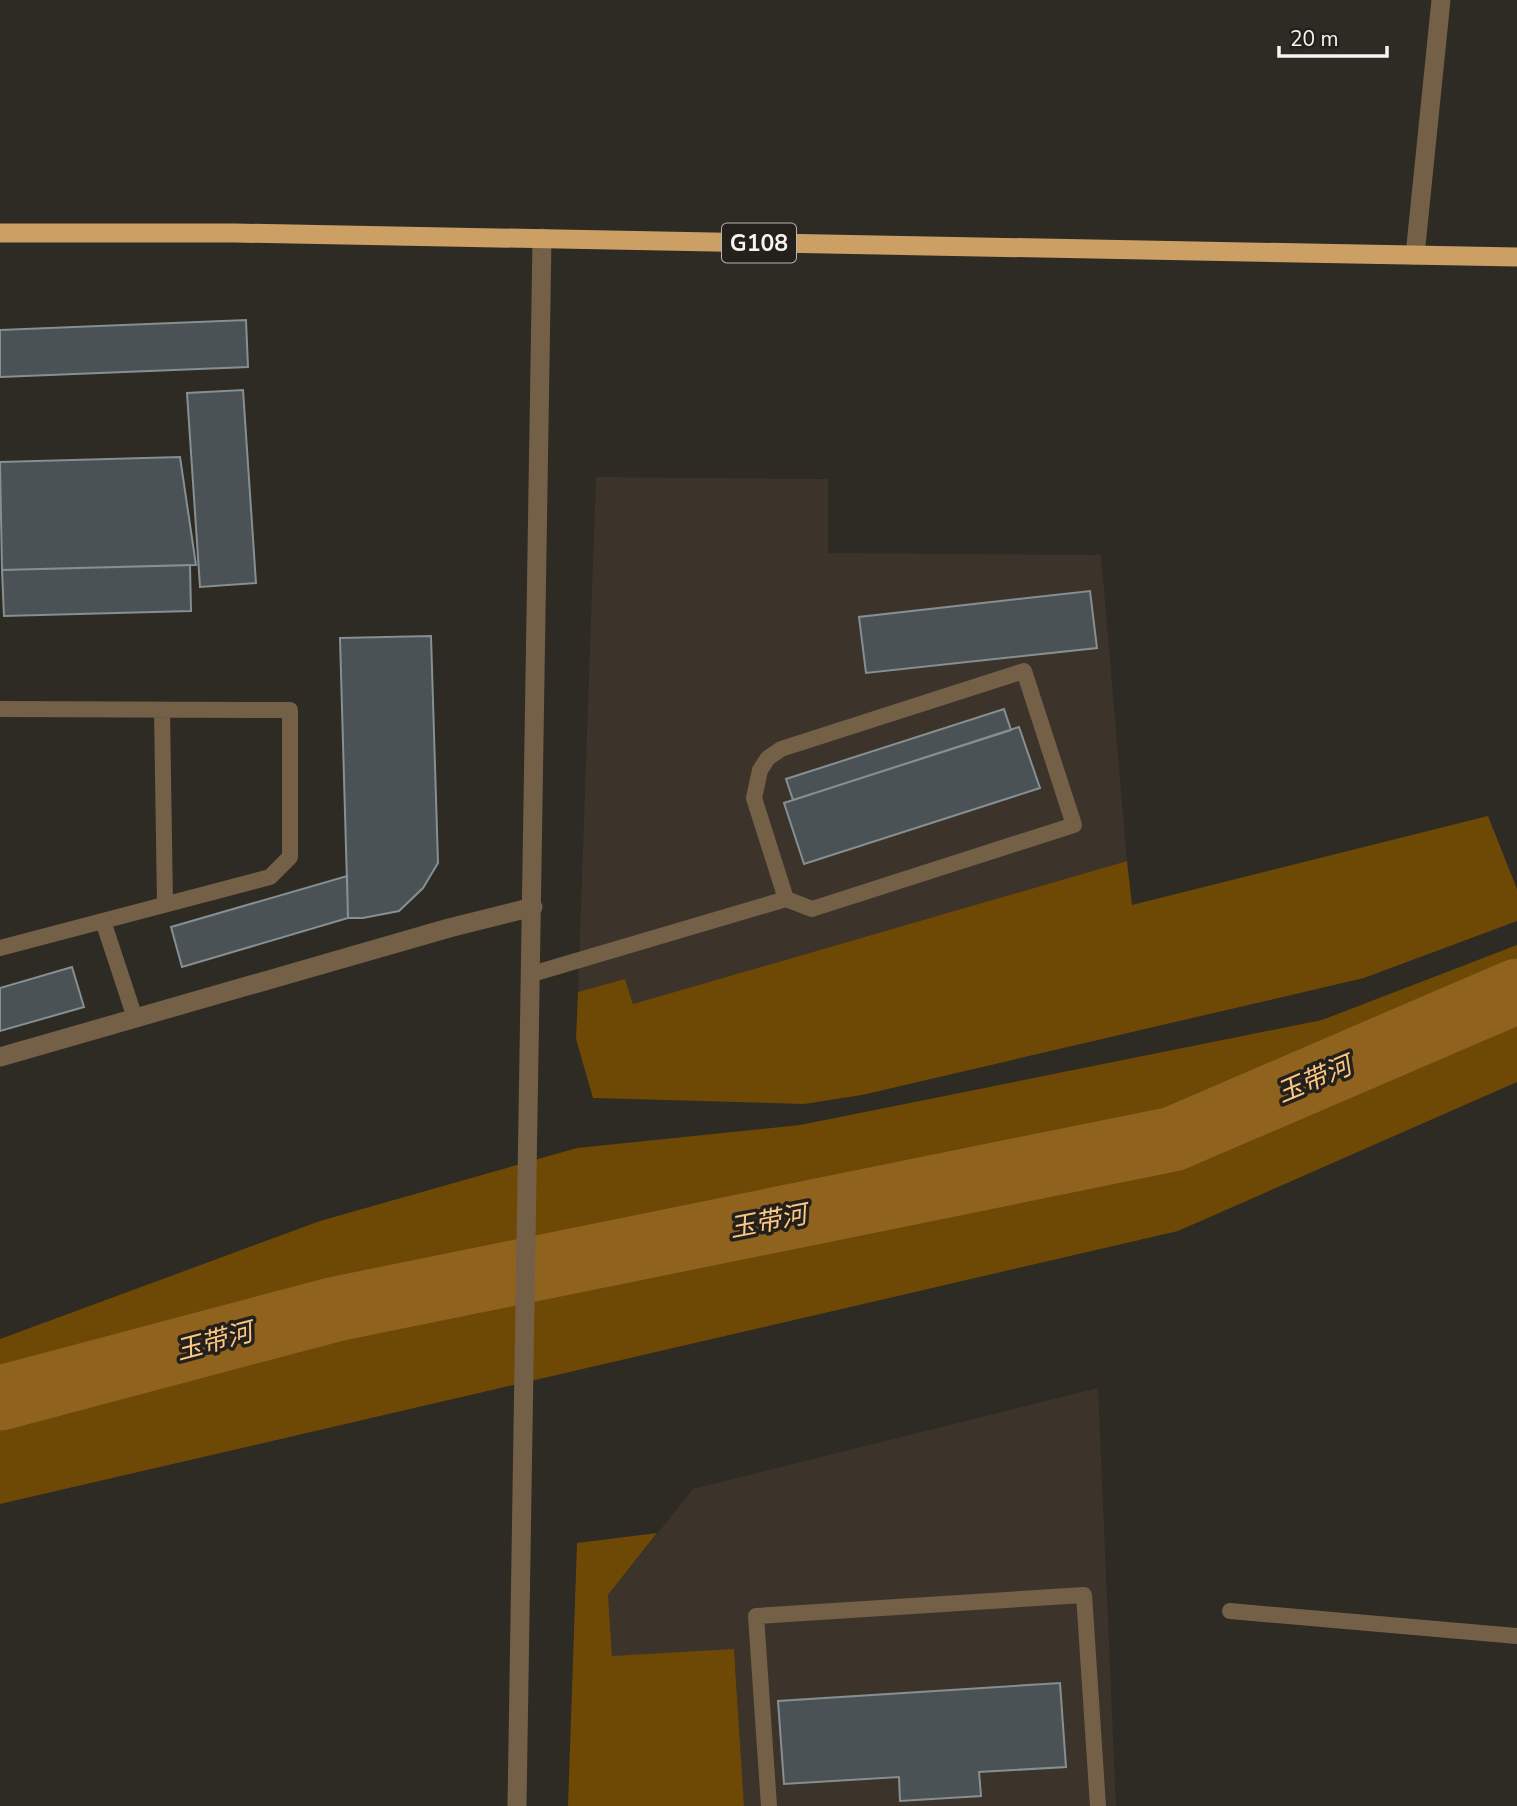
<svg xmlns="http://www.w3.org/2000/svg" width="1517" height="1806" viewBox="0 0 1517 1806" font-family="'Nunito Sans','Noto Sans SC',sans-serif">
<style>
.built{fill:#3c342a}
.green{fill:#6e4805}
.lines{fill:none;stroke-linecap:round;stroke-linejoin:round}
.river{stroke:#8f621d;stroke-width:65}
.building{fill:#4a5255;stroke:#868f91;stroke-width:2}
.service{stroke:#746047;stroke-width:16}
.minor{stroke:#746047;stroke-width:19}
.tertiary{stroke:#746047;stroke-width:19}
.trunk{stroke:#cca064;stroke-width:19}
.labels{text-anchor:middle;stroke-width:7;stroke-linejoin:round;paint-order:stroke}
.shield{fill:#24201b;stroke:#b8b4b1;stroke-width:2}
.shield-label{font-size:23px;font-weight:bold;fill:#f7f4f1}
.water-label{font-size:26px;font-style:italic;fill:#fbc783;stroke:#24201b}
</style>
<rect width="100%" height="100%" fill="#2e2a24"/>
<path class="built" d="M596,477l232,2v74l273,2 26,306 -494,143 -8,-25 -47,13z
M1098,1388l18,418h-372l-10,-156 -122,7 -4,-62 85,-106z"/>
<path class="green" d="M1488,816l29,73v32l-153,57 -502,117 -58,9 -211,-6 -17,-59 2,-47 47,-13 8,25 494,-143 5,44z
M1517,945v137l-339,149 -1178,273v-165l320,-118 257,-73 223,-23 522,-105z
M657,1533l-49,62 4,61 122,-7 10,157h-176l9,-263z"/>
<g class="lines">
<path class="river" d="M0,1398l336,-89 837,-170 344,-148"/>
</g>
<path class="building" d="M246,320l2,47 -248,10v-47z
M243,390l13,193 -56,4 -13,-194z
M180,457l16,108 -194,5 -2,-108z
M190,565l1,46 -187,5 -2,-46z
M1090,591l7,57 -231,25 -7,-56z
M431,636l7,227 -15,25 -24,23 -36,7h-15l-8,-280z
M1004,709l7,21 -218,70 -7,-21z
M1019,727l21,61 -236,76 -20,-61z
M347,876l1,42 -166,49 -11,-40z
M72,967l12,40 -84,24v-43z
M1060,1683l6,84 -87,5 2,24 -81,5 -1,-24 -115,7 -6,-83z"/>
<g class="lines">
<path class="service" d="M1024,671l50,154 -262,84 -26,-10 -32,-101 6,-28 8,-12 13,-9z
M0,709l290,1v147l-20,20 -270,71
M162,710l3,194
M103,921l32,97
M532,974l254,-75
M1230,1611l287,25
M769,1806l-13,-190 328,-21 14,211"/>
<path class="minor" d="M1415,255l26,-255
M0,1057l449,-129 84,-21"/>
<path class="tertiary" d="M517,1806l25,-1568"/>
<path class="trunk" d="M0,233h235l1282,24"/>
</g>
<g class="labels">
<rect class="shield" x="722" y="223.5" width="74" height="39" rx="5"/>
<g class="shield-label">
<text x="759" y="251">G108</text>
</g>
<g class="water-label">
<text transform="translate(1314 1079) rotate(-23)" y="9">玉带河</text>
<text transform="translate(768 1221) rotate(-11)" y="9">玉带河</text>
<text transform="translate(214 1341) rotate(-15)" y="9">玉带河</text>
</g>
</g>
<path d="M1279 46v10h108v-10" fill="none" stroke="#f7f4f1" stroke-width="3.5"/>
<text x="1290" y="46" font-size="21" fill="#f7f4f1" stroke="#24201b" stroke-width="5" paint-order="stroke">20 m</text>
</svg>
